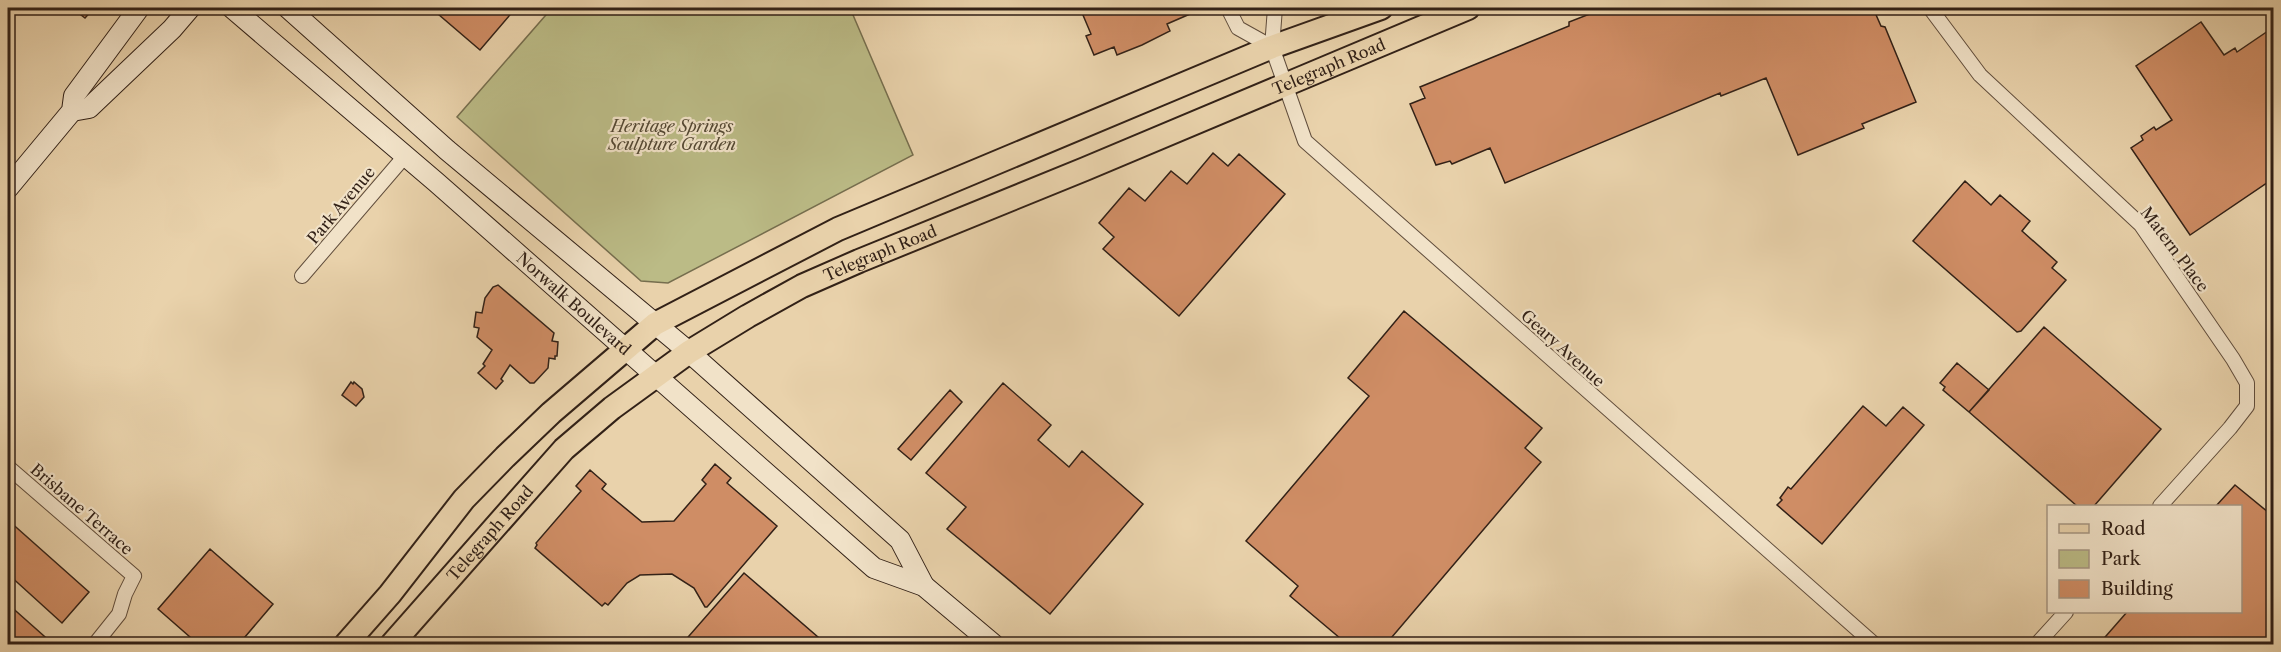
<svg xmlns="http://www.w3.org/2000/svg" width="2281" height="652" viewBox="0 0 2281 652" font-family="'Libre Caslon Text',serif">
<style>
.green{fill:#bbbb86;stroke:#766e4e;stroke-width:1.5}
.building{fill:#cf8d65;stroke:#322117;stroke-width:1.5}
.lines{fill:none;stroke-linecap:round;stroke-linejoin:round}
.street-casing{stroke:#604d3c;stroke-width:16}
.secondary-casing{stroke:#322117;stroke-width:22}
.primary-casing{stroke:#322117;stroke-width:26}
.street{stroke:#f1e2c8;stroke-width:14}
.secondary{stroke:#f1e2c8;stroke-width:20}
.primary{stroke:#e9d2ab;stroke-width:22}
.labels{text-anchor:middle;stroke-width:4.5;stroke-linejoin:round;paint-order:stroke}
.street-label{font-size:16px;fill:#322117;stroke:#f1e2c8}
.park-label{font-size:16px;font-style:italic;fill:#544833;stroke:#f1e2c8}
</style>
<rect width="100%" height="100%" fill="#e9d2ab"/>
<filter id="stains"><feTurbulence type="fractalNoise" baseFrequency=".00333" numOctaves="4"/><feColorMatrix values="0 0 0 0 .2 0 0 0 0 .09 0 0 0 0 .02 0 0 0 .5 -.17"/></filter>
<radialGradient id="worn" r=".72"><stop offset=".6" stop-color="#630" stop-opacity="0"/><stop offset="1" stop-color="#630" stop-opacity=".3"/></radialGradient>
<path class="green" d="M552,8h298l63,147 -245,128 -27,-2 -184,-164z"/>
<path class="building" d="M72,8h22l-9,10z
M431,8h83l1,1 -35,41z
M1080,8h108l2,6 -23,10 3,7 -28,14 -25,10 -3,-8 -20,8 -8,-19 5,-2z
M1605,8h268l8,18 4,1 31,75 -54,22 2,4 -66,27 -32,-77 -45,18 -1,-3 -215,90 -15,-35 -38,16 -2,-3 -14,4 -26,-61 15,-6 -5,-11 149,-61v-4z
M2201,22l23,33 11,-7 2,4 34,-23 3,4v145l-84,57 -59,-87 12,-8 -2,-4 13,-9 2,3 16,-10 -36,-54z
M1213,153l15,13 11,-12 46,40 -106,122 -76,-67 11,-12 -15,-14 30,-35 16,13 26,-30 16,13z
M1965,181l26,24 9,-10 30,26 -8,10 35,31 -5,6 14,12 -45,51 -4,1 -104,-91z
M498,285l56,48 -2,8 6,1 -1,14h-2v3l-6,-1 -1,10 -14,15h-4l-20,-18 -9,14 2,2 -7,8 -18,-16 7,-7 -2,-2 9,-14 -15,-13 2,-9 -5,-1 2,-15 6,1 3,-15 8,-11z
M1404,311l138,117 -17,20 16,14 -155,182h-39l-57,-48 8,-10 -52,-45 123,-145 -21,-18z
M2044,327l117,102 -67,77h-17l-108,-94z
M1957,363l32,27 -20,22 -26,-22 2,-3 -5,-4z
M351,382l2,2 1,-2 8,7 2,8 -8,9 -14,-11z
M1003,383l48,42 -13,15 31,27 13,-16 61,53 -93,110 -103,-85 19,-22 -40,-34z
M950,390l12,12 -51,58 -13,-11z
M1863,406l23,20 17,-19 21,18 -102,119 -45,-39 5,-5 -2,-2 8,-11 3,2z
M715,464l16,14 -4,5 50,43 -70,81h-2l-11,-19 -22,-14 -32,1 -13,8 -19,22 -3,-2 -3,3 -67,-58 2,-3 -1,-2 45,-52 -5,-5 14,-16 16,14 -4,5 40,33 32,-1 32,-37 -4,-4z
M2235,485l39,32v127h-175l28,-32h113v-106h-24z
M8,520l81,72 -27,31 -54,-49z
M210,549l63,55 -34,40h-41l-40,-35z
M744,573l82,71h-144z
M8,604l45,40h-45z"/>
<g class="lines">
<defs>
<path id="street" d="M1228,8l10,20 34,19
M1275,8l-3,39 33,94 569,503
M1930,8l50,67 161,150 92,134 14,24v23l-17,22 -70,78
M302,276l103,-120
M8,467l126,109 -9,18 -6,20 -24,30
M2037,644l29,-32"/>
<g id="secondary">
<path id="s1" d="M232,8l204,174 438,386 50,18 69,58"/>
<path d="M288,8l159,142 242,202 211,188 24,46"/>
<path d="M72,111l17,-3 83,-79 18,-21"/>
<path d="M8,188l64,-77 2,-15 65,-88"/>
</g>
<g id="primary">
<path d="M346,644l44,-50 74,-95 41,-42 46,-44 104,-89 183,-95 434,-182 109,-39"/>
<path id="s2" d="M392,644l172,-195 48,-41 77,-56 59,-36 54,-30 57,-25 226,-92 383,-161"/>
</g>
</defs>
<use href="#street" class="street-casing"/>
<use href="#secondary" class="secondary-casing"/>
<use href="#primary" class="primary-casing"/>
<use href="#street" class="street"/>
<use href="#secondary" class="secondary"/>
<use href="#primary" class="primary"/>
</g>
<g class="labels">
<g class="street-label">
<text dy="6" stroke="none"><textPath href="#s2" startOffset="1120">Telegraph Road</textPath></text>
<text transform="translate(341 205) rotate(-50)" y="6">Park Avenue</text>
<text transform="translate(2175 249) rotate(53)" y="6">Matern Place</text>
<text dy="6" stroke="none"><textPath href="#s2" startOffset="634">Telegraph Road</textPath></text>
<text dy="6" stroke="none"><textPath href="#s1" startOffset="452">Norwalk Boulevard</textPath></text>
<text transform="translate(1563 348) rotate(42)" y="6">Geary Avenue</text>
<text transform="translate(82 509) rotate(41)" y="6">Brisbane Terrace</text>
<text dy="6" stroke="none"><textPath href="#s2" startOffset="148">Telegraph Road</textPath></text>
</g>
<g class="park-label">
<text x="672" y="132">Heritage Springs<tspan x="672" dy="18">Sculpture Garden</tspan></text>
</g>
</g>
<rect width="2281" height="652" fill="none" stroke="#e9d2ab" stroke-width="30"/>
<rect x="9" y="9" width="2263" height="634" fill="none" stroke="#322117" stroke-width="3"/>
<rect x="15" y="15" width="2251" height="622" fill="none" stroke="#322117" stroke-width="1.5"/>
<rect x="2047" y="505" width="195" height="108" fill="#f1e2c8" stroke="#a59581" stroke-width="1.5"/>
<rect x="2059" y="524" width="30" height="9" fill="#e9d2ab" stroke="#a59581" stroke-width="1.5"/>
<text x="2101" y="535" font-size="18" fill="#322117">Road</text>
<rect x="2059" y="550" width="30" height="18" fill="#bbbb86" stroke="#a59581" stroke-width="1.5"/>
<text x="2101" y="565" font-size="18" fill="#322117">Park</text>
<rect x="2059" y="580" width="30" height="18" fill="#cf8d65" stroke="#a59581" stroke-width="1.5"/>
<text x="2101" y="595" font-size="18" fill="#322117">Building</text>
<rect width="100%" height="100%" filter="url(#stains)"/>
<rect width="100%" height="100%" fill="url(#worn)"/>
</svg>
